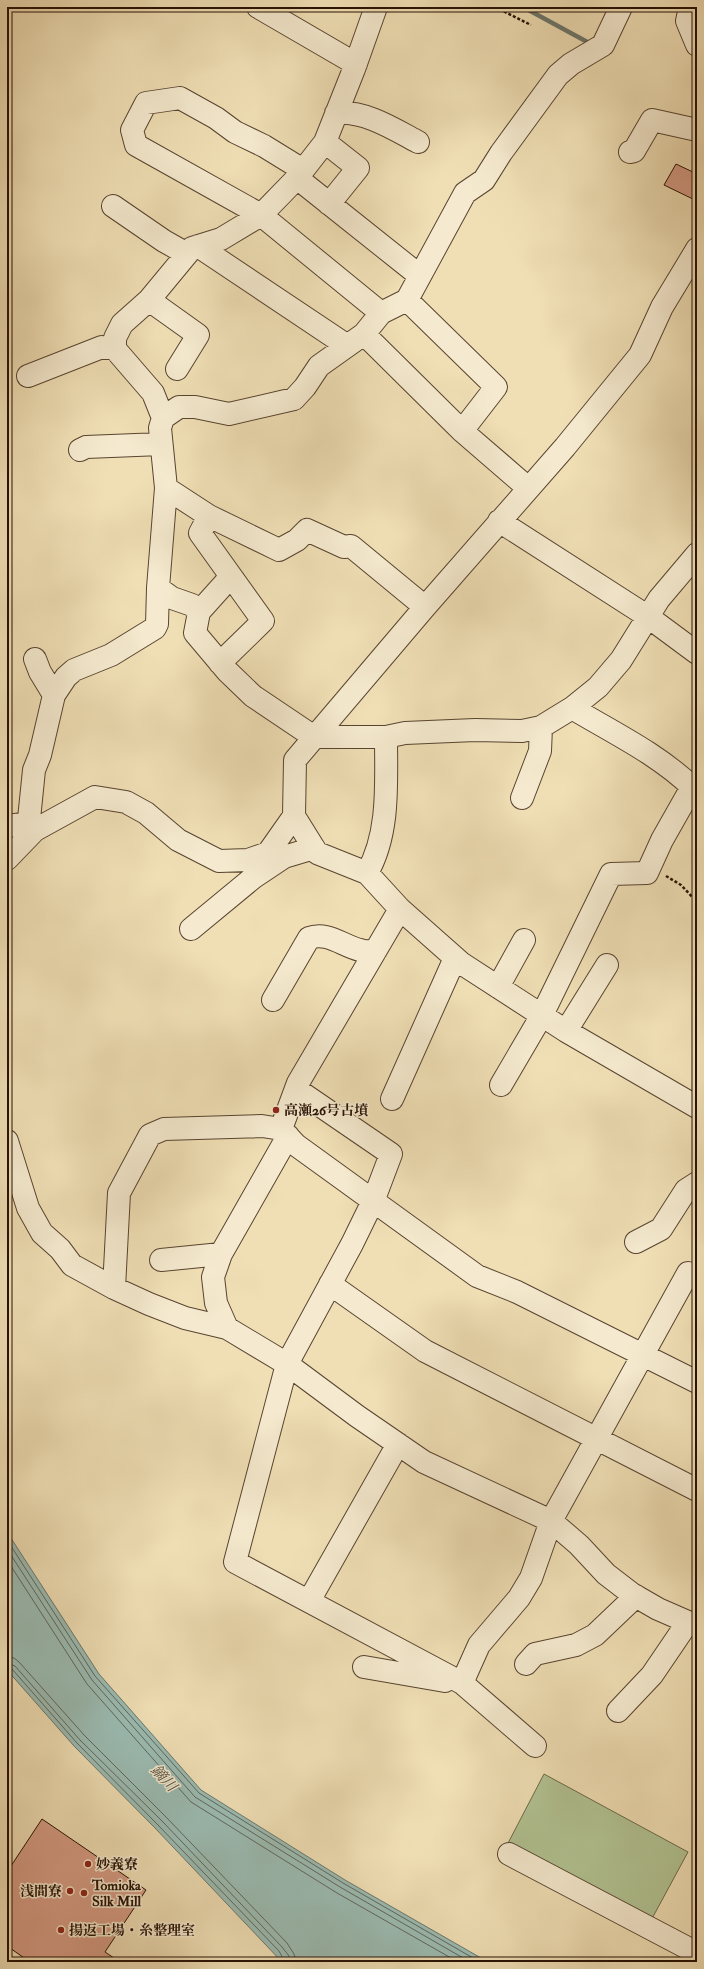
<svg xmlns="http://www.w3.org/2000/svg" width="704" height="1969" viewBox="0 0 704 1969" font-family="'IM FELL Double Pica','Noto Serif JP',serif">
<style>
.green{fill:#b2c393;stroke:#6c6a4c}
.water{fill:#9bbcb3;stroke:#6c776d}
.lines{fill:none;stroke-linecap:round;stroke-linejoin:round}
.shore{stroke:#60665c;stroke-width:1}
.stream{stroke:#6c776d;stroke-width:4.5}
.building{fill:#d69c85;stroke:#261004}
.minor-casing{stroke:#584430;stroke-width:24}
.path{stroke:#261004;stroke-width:2.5;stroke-dasharray:3 2;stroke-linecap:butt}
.minor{stroke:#f5eacf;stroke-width:22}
.poi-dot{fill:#8f2418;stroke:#f5eacf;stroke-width:1.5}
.labels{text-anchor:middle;stroke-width:3;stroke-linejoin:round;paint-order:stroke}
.poi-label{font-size:14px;font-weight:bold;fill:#261004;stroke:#f5eacf;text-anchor:start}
.water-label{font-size:15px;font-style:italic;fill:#4f4c41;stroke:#f5eacf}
</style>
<rect width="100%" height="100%" fill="#f0dfb5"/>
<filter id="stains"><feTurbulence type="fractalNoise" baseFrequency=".005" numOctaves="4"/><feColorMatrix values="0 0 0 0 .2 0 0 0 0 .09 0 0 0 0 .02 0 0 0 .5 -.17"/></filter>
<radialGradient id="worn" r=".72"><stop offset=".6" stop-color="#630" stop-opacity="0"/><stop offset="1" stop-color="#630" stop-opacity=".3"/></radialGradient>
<path class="green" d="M544,1774l144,78 -40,74 -142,-79z"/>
<path class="water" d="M7,1532l92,142 102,116 144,90 143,82h-206l-127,-134 -81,-82 -67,-76z"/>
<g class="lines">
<path class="shore" d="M7,1540l88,136 104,117 144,90 137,79
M7,1549l85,131 103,117 145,90 130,75
M7,1560l80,124 104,118 146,91 121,69
M7,1657l7,1 5,4 66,74 81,81 121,126 7,11 2,8
M7,1663l8,3 65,74 82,81 120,126 7,9 1,6
M7,1668l5,1 65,74 81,82 121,126 6,11"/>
<path class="stream" d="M523,7l68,37"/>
</g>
<path class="building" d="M676,164l19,9 -2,4 4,5v19l-33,-16z
M42,1819l104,71 -41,62 15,10h-90l-23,-16v-74z"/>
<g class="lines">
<defs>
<path id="minor" d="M258,7l98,57
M621,7l-18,38 -32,19 -13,11 -57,78 -17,27 -19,13 -58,107 -26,13 -17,21 -45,32 -14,21 -11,12 -65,15 -34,-7h-16l-16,11 -3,10 6,60 -8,100 14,10 20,7 7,7 -4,21 32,38 26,25 61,41h72l19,-4 70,-3 47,1 19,-4 31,-19 26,-21 23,-27 38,-61 38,-45
M690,7l-3,14 10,24
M336,113c30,-2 56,15 82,29
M325,142l33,26 -29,36
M630,152l4,-1 18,-31 45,10
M303,170l-39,-24 -29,-14 -19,-14 -36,-20 -34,5 -14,27 4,15 125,70 120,98
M297,178l123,98
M113,206l51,35 23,13
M198,246l148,99
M149,300l49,35 -21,34
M407,300l89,87 -34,44
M364,334l98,97 66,57
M28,376l74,-29 13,2
M163,418l-10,-25 -38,-44v-11l7,-14 27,-24 43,-52 29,-9 40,-24 36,-37 28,-36 29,-73 22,-62
M80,450l6,-3 75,-3
M166,488l43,28 70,34 18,-10 10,-10 37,17 7,-1 74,61
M209,516l-9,17 63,88 -43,42
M499,521l148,95 50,37
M199,612l26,-29 6,-4
M35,659l5,13 14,23
M522,798l18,-47 1,-24
M294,816l23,37 50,20 33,36 61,54 105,68 131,76
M7,826l16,-2 12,6
M35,830l-6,-11 5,-49 6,-15 14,-60 12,-18 8,-7 37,-15 44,-27 2,-4 1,-36
M7,859l28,-29 60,-33 31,5 20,11 32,27 41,21 29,-1 20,-7 26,-37 1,-56 130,-153 140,-160 75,-92 22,-48 35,-58
M367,873c23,-40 19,-91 19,-136
M191,929l63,-52 30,-20 30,-9
M498,987l26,-47
M273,1000l36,-62c18,-7 34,8 51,12 5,2 11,1 16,0
M566,1031l41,-66
M501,1085l41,-70 69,-141 36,-1 15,-33 30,-53c-34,-33 -80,-55 -120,-79
M296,1089l95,65 -17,45 -22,45 -65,120 -52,198 227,121 73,63
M392,1099l63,-141
M281,1129l17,-46 102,-174
M7,1141l21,67 14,25 18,16 12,16 42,23 35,16 36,14 42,10 60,36 70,52 67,46 127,59 28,24 27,29 26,20 26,15 39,17
M636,1242l25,-13 25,-39 11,-7
M161,1260l60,-6
M330,1284l95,67 272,139
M114,1288l5,-95 31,-58 14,-6 98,-3 19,3 15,16 181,131 40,16 180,90
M227,1328l-11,-25 -3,-26 8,-23 67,-118
M309,1601l89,-157
M526,1664l9,-10 41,-9 19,-10 41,-39
M364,1667l81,14
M462,1683l17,-38 40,-47 12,-20 20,-57 137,-248
M618,1711l34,-36 36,-53
M509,1854l188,99"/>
</defs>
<use href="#minor" class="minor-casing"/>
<path class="path" d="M495,7l36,18
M666,876l15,9 16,17"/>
<use href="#minor" class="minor"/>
</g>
<g class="poi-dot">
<circle cx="276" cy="1110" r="4"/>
<circle cx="88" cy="1864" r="4"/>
<circle cx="70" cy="1891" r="4"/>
<circle cx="84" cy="1893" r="4"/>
<circle cx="61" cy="1930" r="4"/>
</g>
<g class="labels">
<g class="poi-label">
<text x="284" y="1115">高瀬26号古墳</text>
<text x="96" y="1869">妙義寮</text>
<text x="92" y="1890">Tomioka<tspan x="92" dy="16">Silk Mill</tspan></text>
<text x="62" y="1896" text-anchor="end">浅間寮</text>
<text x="69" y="1935">揚返工場・糸整理室</text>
</g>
<g class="water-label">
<text transform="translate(164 1778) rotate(48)" y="5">鏑川</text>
</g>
</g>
<rect width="704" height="1969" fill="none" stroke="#f0dfb5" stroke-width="24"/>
<rect x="8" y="8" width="688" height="1953" fill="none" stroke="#261004" stroke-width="2"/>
<rect x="12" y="12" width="680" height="1945" fill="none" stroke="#261004"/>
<rect width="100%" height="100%" filter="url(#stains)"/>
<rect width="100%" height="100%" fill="url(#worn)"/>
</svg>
